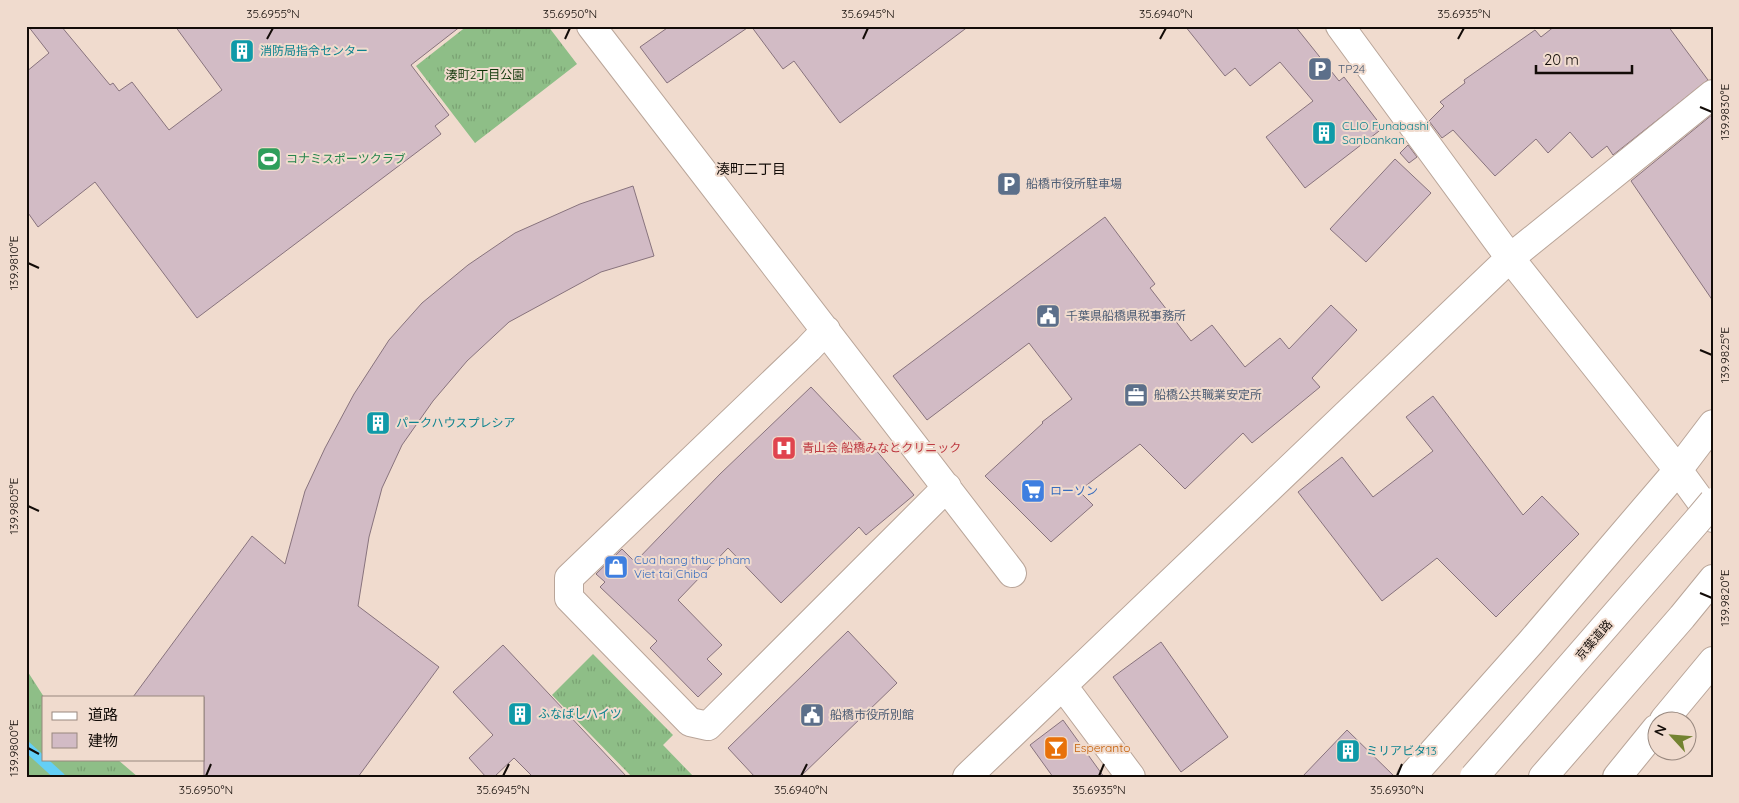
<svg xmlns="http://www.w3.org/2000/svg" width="1739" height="803" viewBox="0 0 1739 803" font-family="Quicksand,'Noto Sans JP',sans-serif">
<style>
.grass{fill:url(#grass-tufts)}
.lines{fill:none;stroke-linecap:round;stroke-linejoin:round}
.stream{stroke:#64cff6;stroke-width:10}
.building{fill:#d2bbc5;stroke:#88737d}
.minor-casing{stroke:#b9a599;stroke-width:30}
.highway-casing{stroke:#b9a599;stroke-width:30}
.minor{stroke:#fff;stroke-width:28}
.highway{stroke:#fff;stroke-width:28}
.highway-bridge-casing{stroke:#b9a599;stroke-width:30;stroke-linecap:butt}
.highway-bridge{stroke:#fff;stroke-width:28}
.ticks{fill:none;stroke:#130c08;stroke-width:2}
.labels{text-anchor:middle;stroke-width:4;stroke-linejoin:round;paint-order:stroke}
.culture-label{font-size:12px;fill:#0d838f;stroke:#f0dbce;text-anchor:start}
.service-label{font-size:12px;fill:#4e5e75;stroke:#f0dbce;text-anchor:start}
.park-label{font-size:12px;fill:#0e3608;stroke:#f0dbce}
.leisure-label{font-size:12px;fill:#27864d;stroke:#f0dbce;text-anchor:start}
.health-label{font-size:12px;fill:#be3a42;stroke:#f0dbce;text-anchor:start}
.shop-label{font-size:12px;fill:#366cbe;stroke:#f0dbce;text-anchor:start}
.street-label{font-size:12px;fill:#130c08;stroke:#f0dbce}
.food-label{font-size:12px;fill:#c56008;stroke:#f0dbce;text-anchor:start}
.neighbourhood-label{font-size:14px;fill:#130c08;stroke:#f0dbce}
.neatline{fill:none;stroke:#130c08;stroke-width:2}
.ticks-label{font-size:12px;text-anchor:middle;fill:#130c08}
</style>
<defs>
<pattern id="grass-tufts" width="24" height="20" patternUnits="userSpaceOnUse" patternTransform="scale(1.25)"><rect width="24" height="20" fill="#8ebe87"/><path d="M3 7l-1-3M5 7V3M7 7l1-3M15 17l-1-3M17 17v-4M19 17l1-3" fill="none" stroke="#7aa273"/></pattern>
</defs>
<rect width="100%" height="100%" fill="#f0dbce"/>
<path class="grass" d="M467,26h81l29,38 -102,79 -59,-77z
M593,654l80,81 -10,10 31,32h-62l-80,-82z
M26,669l18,28v62h73l21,18h-112z"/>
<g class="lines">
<path class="stream" d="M26,746l34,31"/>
</g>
<path class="building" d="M28,26h33l49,59 3,-2 6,8 13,-9 37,48 53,-40 -47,-64h286l-50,39 38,50 -14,11 6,8 -244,184 -102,-136 -57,45 -12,-17v-138l23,-19z
M670,26h80l-83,57 -27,-36z
M751,26h218l-129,97 -46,-62 -11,8z
M1185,26h110l44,55 5,-4 39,51 -78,60 -39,-51 47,-36 -33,-39 -30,24 -15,-18 -10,8z
M1555,26h113l40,54 -95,75 -6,-9 -15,12 -22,-26 -22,21 -12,-14 -41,37 -42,-46 -11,8 -13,-17 15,-15 -4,-4 25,-19 -1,-3 71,-50 6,7z
M1713,114v187l-82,-120z
M1408,145l9,12 -8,6 -9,-10z
M1395,159l36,34 -65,69 -36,-33z
M633,186l21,70 -53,16 -92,50 -42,39 -34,40 -31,44 -20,43 -13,49 -11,69 81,61 -81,110h-154v-80h-71l119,-161 33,28 20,-73 20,-43 29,-54 35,-54 33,-37 46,-38 47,-32 65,-29z
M1105,217l50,67 -5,4 41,53 21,-16 33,42 35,-29 9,11 42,-44 26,25 -45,48 8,9 -68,56 -9,-10 -58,56 -45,-45 -61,47 14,14 -42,37 -66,-66 58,-53 -1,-1 30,-23 -43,-56 -102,77 -34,-44z
M811,387l55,58 3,-3 45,53 -48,40 -7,-8 -78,76 -53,-55 -50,52 44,45 -15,14 15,15 -24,23 -48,-49 7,-7 -57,-54 5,-5 -9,-8 26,-25 13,13 85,-88z
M1433,396l90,119 19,-19 37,38 -83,83 -59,-59 -55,43 -84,-109 44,-35 31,40 60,-46 -27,-34z
M848,631l49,52 -97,94h-45l-27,-29z
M1161,642l67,95 -47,35 -68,-95z
M503,645l124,132h-94l-19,-19 -20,19h-8l-17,-19 24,-23 -40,-43z
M1063,720l41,57h-51l-23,-32z
M1347,730l48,47h-93z"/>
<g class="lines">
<defs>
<path id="minor" d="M591,26l421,547
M1340,26l170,232 168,212 35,48
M826,330l-18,19 -239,229v20l121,124 18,4 239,-239
M1063,686l68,91
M1664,720l49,-59
M967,777l543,-519 203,-164
M1411,777l120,-135 147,-172 35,-46
M1617,777l39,-48"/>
<path id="highway" d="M1543,777l139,-160 31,-38"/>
</defs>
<use href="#minor" class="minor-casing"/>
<use href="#highway" class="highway-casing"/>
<use href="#minor" class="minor"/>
<use href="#highway" class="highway"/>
<defs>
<path id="highway-bridge" d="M1474,777l223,-256 16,-19"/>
</defs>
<use href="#highway-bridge" class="highway-bridge-casing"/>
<use href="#highway-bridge" class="highway-bridge"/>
</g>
<path class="ticks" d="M267,39l6,-11M565,39l5,-11M863,39l5,-11M1160,39l6,-11M1458,39l6,-11M1700,107l12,5M28,263l11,5M1700,350l12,5M28,506l11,5M1700,593l12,5M28,748l11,6M206,776l5,-12M503,776l6,-12M801,776l6,-12M1099,776l5,-12M1397,776l5,-12"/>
<defs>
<symbol id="building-square" viewBox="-11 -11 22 22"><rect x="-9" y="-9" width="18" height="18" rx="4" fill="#0f9aa8" stroke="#f0dbce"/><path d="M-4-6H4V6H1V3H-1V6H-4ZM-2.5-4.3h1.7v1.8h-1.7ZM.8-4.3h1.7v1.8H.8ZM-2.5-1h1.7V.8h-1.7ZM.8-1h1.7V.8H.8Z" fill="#fff"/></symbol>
<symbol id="parking-square" viewBox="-11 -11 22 22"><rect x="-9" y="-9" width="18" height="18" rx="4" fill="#5c6f8a" stroke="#f0dbce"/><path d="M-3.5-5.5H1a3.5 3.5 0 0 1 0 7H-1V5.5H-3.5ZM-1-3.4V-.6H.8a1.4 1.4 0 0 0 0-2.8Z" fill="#fff"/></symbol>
<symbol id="stadium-square" viewBox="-11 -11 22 22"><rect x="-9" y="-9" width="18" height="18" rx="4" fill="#2e9e5b" stroke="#f0dbce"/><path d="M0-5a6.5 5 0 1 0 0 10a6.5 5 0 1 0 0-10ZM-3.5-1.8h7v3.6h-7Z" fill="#fff"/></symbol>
<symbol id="civic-square" viewBox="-11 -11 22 22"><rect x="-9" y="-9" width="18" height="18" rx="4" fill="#5c6f8a" stroke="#f0dbce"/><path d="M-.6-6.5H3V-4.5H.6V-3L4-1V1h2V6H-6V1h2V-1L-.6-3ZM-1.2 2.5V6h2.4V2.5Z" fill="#fff"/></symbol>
<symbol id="office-square" viewBox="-11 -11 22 22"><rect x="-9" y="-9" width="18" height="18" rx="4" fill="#5c6f8a" stroke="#f0dbce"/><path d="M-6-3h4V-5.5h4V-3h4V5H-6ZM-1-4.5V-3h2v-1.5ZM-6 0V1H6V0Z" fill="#fff"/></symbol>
<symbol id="hospital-square" viewBox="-11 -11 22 22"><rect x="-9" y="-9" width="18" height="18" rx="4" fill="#e0444e" stroke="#f0dbce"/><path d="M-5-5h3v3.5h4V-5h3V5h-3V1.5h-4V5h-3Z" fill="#fff"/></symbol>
<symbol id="supermarket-square" viewBox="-11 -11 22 22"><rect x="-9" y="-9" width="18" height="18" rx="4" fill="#3f7fe0" stroke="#f0dbce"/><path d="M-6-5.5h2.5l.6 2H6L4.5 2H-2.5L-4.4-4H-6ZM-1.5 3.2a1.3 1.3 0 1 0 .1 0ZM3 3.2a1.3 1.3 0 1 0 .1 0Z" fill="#fff"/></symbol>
<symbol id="shop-square" viewBox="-11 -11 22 22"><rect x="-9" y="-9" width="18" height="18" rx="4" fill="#3f7fe0" stroke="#f0dbce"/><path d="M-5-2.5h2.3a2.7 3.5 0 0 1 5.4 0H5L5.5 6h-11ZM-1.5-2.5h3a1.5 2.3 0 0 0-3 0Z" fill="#fff"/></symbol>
<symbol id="bar-square" viewBox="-11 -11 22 22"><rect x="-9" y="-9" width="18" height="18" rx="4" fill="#e8710a" stroke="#f0dbce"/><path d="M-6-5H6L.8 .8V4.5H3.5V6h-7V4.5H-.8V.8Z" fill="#fff"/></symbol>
</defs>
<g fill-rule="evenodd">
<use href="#building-square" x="228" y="37" width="28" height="28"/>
<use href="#parking-square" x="1306" y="55" width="28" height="28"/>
<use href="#building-square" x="1310" y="119" width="28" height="28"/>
<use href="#stadium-square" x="255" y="145" width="28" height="28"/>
<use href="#parking-square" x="995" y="170" width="28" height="28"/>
<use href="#civic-square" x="1034" y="302" width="28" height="28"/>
<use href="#office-square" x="1122" y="381" width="28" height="28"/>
<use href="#building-square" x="364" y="409" width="28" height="28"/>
<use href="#hospital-square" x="770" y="434" width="28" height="28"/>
<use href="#supermarket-square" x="1019" y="477" width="28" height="28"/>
<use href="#shop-square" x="602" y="553" width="28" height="28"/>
<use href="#building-square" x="506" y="700" width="28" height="28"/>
<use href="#civic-square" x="798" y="701" width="28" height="28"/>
<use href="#bar-square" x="1042" y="734" width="28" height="28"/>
<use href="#building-square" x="1334" y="737" width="28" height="28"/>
</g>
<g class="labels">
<g class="culture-label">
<text x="260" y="55">消防局指令センター</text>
<text x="1342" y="130">CLIO Funabashi<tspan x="1342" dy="14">Sanbankan</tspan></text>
<text x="396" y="427">パークハウスプレシア</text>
<text x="538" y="718">ふなばしハイツ</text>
<text x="1366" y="755">ミリアビタ13</text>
</g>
<g class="service-label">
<text x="1338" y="73">TP24</text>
<text x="1026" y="188">船橋市役所駐車場</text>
<text x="1066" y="320">千葉県船橋県税事務所</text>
<text x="1154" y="399">船橋公共職業安定所</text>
<text x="830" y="719">船橋市役所別館</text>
</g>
<g class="park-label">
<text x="485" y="79">湊町2丁目公園</text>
</g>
<g class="leisure-label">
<text x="286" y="163">コナミスポーツクラブ</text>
</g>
<g class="health-label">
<text x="802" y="452">青山会 船橋みなとクリニック</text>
</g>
<g class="shop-label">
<text x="1050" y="495">ローソン</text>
<text x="634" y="564">Cua hang thuc pham<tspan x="634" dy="14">Viet tai Chiba</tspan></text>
</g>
<g class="street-label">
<text transform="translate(1594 640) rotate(-49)" y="4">京葉道路</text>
</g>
<g class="food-label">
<text x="1074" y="752">Esperanto</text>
</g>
<g class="neighbourhood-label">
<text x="751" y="174">湊町二丁目</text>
</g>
</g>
<rect width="1739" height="803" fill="none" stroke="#f0dbce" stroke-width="55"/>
<rect x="42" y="696" width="162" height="65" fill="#f0dbce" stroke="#98887f"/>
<rect x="52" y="712" width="25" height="8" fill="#ffffff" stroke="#98887f"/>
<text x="88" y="720" font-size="15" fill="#130c08">道路</text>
<rect x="52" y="733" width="25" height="15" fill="#d2bbc5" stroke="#98887f"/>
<text x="88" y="746" font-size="15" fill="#130c08">建物</text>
<g transform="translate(1672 736) rotate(296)"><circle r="24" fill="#f0dbce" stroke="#98887f"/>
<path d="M0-4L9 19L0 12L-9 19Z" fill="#738331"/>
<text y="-8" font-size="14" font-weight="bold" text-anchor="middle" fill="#130c08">N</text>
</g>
<path d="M1536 65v8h96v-8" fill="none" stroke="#130c08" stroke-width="2.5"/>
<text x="1544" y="65" font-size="15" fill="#130c08" stroke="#f0dbce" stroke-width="4" paint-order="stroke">20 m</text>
<rect x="28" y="28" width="1684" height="748" class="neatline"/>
<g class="ticks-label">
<text x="273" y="18">35.6955°N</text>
<text x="570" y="18">35.6950°N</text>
<text x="868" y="18">35.6945°N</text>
<text x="1166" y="18">35.6940°N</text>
<text x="1464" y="18">35.6935°N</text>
<text transform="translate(1725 112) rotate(-90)" y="4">139.9830°E</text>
<text transform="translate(14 263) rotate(-90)" y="4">139.9810°E</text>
<text transform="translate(1725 355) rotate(-90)" y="4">139.9825°E</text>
<text transform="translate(14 506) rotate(-90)" y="4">139.9805°E</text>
<text transform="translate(1725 598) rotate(-90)" y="4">139.9820°E</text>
<text transform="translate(14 748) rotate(-90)" y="4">139.9800°E</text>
<text x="206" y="794">35.6950°N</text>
<text x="503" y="794">35.6945°N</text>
<text x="801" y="794">35.6940°N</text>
<text x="1099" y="794">35.6935°N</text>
<text x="1397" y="794">35.6930°N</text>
</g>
</svg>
